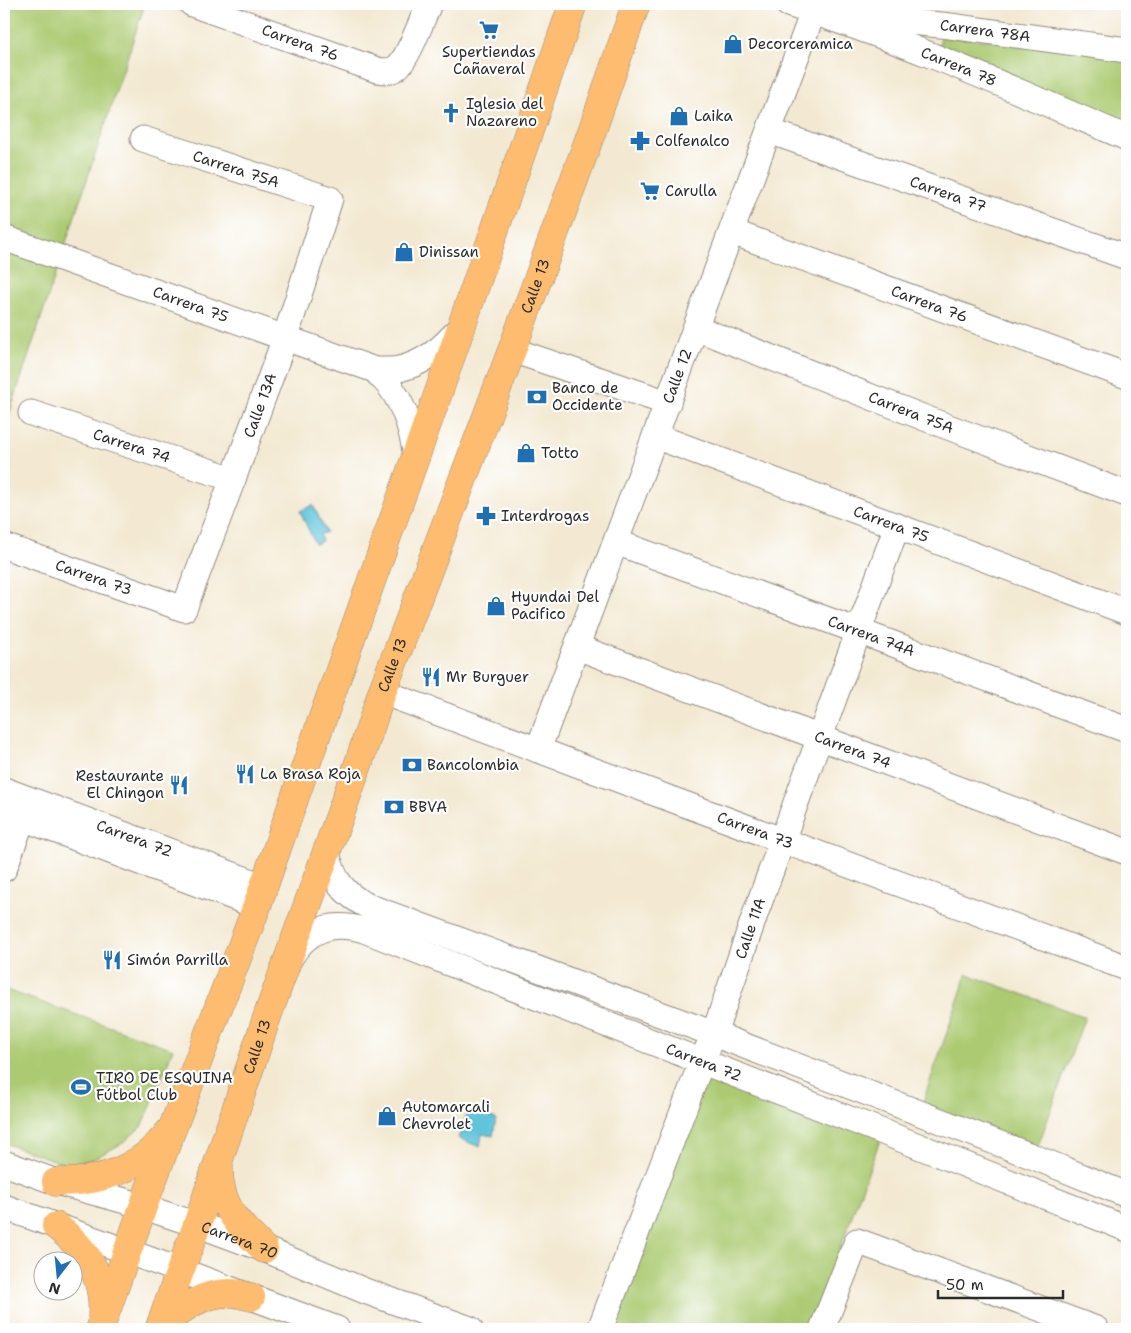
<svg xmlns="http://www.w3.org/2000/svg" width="1131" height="1333" viewBox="0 0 1131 1333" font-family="'Shantell Sans',sans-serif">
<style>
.green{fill:#abca71;stroke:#6b7a4e}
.water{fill:#5ec4dc;stroke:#447884}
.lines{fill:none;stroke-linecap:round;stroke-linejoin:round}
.minor-casing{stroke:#8f8a7e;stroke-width:27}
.major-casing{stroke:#8f8a7e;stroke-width:29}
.minor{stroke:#fff;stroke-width:25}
.major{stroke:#febc70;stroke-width:28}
.labels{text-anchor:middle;stroke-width:4.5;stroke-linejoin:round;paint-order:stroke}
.street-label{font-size:15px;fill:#2b2b2b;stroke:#fff}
.poi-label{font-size:15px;fill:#2b2b2b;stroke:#fff;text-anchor:start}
</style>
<rect width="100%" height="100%" fill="#fff"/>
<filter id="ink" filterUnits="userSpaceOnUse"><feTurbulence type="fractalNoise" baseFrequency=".02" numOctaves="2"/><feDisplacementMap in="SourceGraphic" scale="10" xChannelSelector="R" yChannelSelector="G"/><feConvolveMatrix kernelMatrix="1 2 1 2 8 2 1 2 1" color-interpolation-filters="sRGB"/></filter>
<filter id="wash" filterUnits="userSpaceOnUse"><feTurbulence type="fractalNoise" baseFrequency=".0096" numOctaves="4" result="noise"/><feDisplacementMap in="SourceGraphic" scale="20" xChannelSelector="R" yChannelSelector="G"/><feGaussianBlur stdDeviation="1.12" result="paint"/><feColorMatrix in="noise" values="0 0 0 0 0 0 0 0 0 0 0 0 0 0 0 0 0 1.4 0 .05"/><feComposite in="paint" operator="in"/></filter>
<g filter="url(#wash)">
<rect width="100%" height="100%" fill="#f3e9d2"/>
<path class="green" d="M4,4h141l-141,426z
M941,37l186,13v88l-189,-88z
M967,974l118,43 -51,140 -115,-44z
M4,989l169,60 -30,76 -20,18 -30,16 -25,6 -64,-22z
M702,1061l181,71 -73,197h-210z"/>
<path class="water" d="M313,505l13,27 -6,3 2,6 -7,3 -15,-33z
M469,1109l27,10 -3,17 -11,-2 -2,13 -22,-9z"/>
</g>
<g filter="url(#ink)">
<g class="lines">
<defs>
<g id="minor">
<path id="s1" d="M192,4l185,66c7,1 13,2 19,-2 12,-8 26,-49 33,-64"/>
<path id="s2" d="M788,4c116,36 227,86 339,134"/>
<path id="s3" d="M852,16l98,10 177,24"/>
<path id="s4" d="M769,131l358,126"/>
<path id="s5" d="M732,232l395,144"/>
<path id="s6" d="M4,238l371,132c8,0 17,0 24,-1 26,-6 46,-22 62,-43"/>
<path id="s7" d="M696,328l239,94 192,72"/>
<path d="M512,350l156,53"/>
<path d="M375,370c5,6 12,12 16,18 15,21 21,44 25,68"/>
<path id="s8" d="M31,413l202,66"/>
<path id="s9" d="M655,436l472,176"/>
<path id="s10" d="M616,542l511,188"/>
<path id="s11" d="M4,546l180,63 49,-130 52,-141 45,-139 -187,-60"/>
<path id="s12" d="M577,647l550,205"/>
<path id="s13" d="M382,692l745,276"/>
<path id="s14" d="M538,750l278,-746"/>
<path id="s15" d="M4,790l259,96"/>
<path d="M4,811l253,95"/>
<path d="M327,851c5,28 17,44 43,56l344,127 320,123 93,38"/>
<path d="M4,869l19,-51"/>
<path id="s16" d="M290,958c18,-30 42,-37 74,-28l519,202 244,97"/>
<path id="s17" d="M4,1163l52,19 73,20 81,27 54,20 101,42 105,38"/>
<path d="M4,1207l191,69 142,53"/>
<path id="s18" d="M600,1329l102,-268 12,-27 42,-122 141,-386"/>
<path d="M822,1329l35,-88 239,88"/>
</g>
<g id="major">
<path d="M219,1166c-1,40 19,58 45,83"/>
<path d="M56,1182c43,1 85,-13 112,-49"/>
<path d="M56,1226c30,22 49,51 46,90"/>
<path d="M100,1329l49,-139 108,-284 55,-158 127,-357 134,-387"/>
<path id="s19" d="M159,1329l38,-104 69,-205 92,-255 24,-73 130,-342 80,-219 44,-127"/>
<path d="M162,1329c17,-21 42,-37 70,-36 6,0 13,3 19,4"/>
</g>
</defs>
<use href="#minor" class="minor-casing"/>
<use href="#major" class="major-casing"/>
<use href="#minor" class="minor"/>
<use href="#major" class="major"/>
</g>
</g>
<defs>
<symbol id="supermarket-bare" viewBox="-9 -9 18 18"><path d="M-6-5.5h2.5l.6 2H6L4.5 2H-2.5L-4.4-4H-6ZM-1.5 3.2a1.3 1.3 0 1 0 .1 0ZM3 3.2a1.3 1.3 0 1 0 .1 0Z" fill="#1f6fb2" stroke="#fff" stroke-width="2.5" paint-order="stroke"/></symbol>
<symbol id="shop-bare" viewBox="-9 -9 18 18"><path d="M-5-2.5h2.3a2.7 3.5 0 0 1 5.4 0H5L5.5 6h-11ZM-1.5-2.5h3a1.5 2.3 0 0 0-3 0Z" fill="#1f6fb2" stroke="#fff" stroke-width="2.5" paint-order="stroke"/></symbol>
<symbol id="church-bare" viewBox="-9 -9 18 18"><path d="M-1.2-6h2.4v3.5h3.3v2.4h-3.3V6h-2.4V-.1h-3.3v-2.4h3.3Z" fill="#1f6fb2" stroke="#fff" stroke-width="2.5" paint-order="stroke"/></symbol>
<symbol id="pharmacy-bare" viewBox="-9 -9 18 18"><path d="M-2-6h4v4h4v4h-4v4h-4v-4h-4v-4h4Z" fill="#1f6fb2" stroke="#fff" stroke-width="2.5" paint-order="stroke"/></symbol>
<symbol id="bank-bare" viewBox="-9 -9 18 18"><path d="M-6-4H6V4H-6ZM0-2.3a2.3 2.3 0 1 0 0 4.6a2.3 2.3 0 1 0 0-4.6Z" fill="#1f6fb2" stroke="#fff" stroke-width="2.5" paint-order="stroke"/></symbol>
<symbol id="restaurant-bare" viewBox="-9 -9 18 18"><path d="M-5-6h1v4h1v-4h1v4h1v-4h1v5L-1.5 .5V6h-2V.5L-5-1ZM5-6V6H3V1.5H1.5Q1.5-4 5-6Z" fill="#1f6fb2" stroke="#fff" stroke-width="2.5" paint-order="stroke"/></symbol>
<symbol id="stadium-bare" viewBox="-9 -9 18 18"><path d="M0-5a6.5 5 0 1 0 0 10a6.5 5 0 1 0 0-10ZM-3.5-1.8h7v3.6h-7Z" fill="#1f6fb2" stroke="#fff" stroke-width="2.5" paint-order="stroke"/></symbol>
</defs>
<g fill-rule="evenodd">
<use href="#supermarket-bare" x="475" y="16" width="28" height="28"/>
<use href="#shop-bare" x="719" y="30" width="28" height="28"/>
<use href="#church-bare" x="437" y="99" width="28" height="28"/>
<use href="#shop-bare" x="665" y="102" width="28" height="28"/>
<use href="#pharmacy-bare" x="626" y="127" width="28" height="28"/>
<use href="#supermarket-bare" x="636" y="177" width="28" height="28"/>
<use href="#shop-bare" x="390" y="238" width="28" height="28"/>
<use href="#bank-bare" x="523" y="383" width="28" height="28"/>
<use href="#shop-bare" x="512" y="439" width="28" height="28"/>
<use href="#pharmacy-bare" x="472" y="502" width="28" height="28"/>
<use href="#shop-bare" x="482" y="592" width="28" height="28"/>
<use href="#restaurant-bare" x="417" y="663" width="28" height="28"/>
<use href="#bank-bare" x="398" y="751" width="28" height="28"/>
<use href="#restaurant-bare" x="231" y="760" width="28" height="28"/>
<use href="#restaurant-bare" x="165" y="771" width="28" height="28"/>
<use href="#bank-bare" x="380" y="793" width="28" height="28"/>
<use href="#restaurant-bare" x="98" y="946" width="28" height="28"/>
<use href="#stadium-bare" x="67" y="1073" width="28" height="28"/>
<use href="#shop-bare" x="373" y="1102" width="28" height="28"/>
</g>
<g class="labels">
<g class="street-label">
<text dy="5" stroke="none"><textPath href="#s3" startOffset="134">Carrera 78A</textPath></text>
<text dy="5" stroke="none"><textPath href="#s1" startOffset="115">Carrera 76</textPath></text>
<text dy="5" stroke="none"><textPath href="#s2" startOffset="182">Carrera 78</textPath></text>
<text transform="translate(236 169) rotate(18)" y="5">Carrera 75A</text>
<text dy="5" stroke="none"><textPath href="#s4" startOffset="190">Carrera 77</textPath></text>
<text dy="5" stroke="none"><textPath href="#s19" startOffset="1109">Calle 13</textPath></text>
<text dy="5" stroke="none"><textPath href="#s6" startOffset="198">Carrera 75</textPath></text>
<text dy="5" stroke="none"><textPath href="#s5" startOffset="210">Carrera 76</textPath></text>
<text dy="5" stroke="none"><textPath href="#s14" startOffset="399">Calle 12</textPath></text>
<text dy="5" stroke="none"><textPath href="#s11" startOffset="408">Calle 13A</textPath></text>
<text dy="5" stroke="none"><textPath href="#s7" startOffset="231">Carrera 75A</textPath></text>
<text dy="5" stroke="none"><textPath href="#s8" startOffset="106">Carrera 74</textPath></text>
<text dy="5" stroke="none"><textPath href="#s9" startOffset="252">Carrera 75</textPath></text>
<text dy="5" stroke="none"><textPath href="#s11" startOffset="95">Carrera 73</textPath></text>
<text dy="5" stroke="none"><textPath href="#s10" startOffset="272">Carrera 74A</textPath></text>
<text dy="5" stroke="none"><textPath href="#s19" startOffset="704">Calle 13</textPath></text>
<text dy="5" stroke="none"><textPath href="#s12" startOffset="294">Carrera 74</textPath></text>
<text dy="5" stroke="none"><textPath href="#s13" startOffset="398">Carrera 73</textPath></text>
<text dy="5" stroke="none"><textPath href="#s15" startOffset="139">Carrera 72</textPath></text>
<text dy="5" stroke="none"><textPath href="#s18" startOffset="428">Calle 11A</textPath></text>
<text dy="5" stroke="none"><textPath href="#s19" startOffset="299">Calle 13</textPath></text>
<text dy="5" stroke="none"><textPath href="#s16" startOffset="451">Carrera 72</textPath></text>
<text dy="5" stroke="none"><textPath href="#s17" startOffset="248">Carrera 70</textPath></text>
</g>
<g class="poi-label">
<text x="748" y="49">Decorceramica</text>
<text x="489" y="57" text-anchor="middle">Supertiendas<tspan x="489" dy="17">Cañaveral</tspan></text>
<text x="466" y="109">Iglesia del<tspan x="466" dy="17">Nazareno</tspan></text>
<text x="694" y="121">Laika</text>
<text x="655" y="146">Colfenalco</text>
<text x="665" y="196">Carulla</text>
<text x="419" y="257">Dinissan</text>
<text x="552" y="393">Banco de<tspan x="552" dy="17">Occidente</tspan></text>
<text x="541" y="458">Totto</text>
<text x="501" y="521">Interdrogas</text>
<text x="511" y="602">Hyundai Del<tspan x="511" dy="17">Pacifico</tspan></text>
<text x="446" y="682">Mr Burguer</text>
<text x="427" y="770">Bancolombia</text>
<text x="260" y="779">La Brasa Roja</text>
<text x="164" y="781" text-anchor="end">Restaurante<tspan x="164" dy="17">El Chingon</tspan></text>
<text x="409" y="812">BBVA</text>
<text x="127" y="965">Simón Parrilla</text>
<text x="96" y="1083">TIRO DE ESQUINA<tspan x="96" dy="17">Fútbol Club</tspan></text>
<text x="402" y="1112">Automarcali<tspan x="402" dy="17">Chevrolet</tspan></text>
</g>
</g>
<rect width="1131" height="1333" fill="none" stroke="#fff" stroke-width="20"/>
<g transform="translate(58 1276) rotate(196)"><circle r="24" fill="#ffffff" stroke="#aaaaaa"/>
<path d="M0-4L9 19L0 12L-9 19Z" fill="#1f6fb2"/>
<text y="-8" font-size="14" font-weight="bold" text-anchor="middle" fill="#2b2b2b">N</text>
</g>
<path d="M938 1290v8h125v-8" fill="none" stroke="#2b2b2b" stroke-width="2.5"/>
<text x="946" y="1290" font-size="15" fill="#2b2b2b" stroke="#ffffff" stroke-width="4" paint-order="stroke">50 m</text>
</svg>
